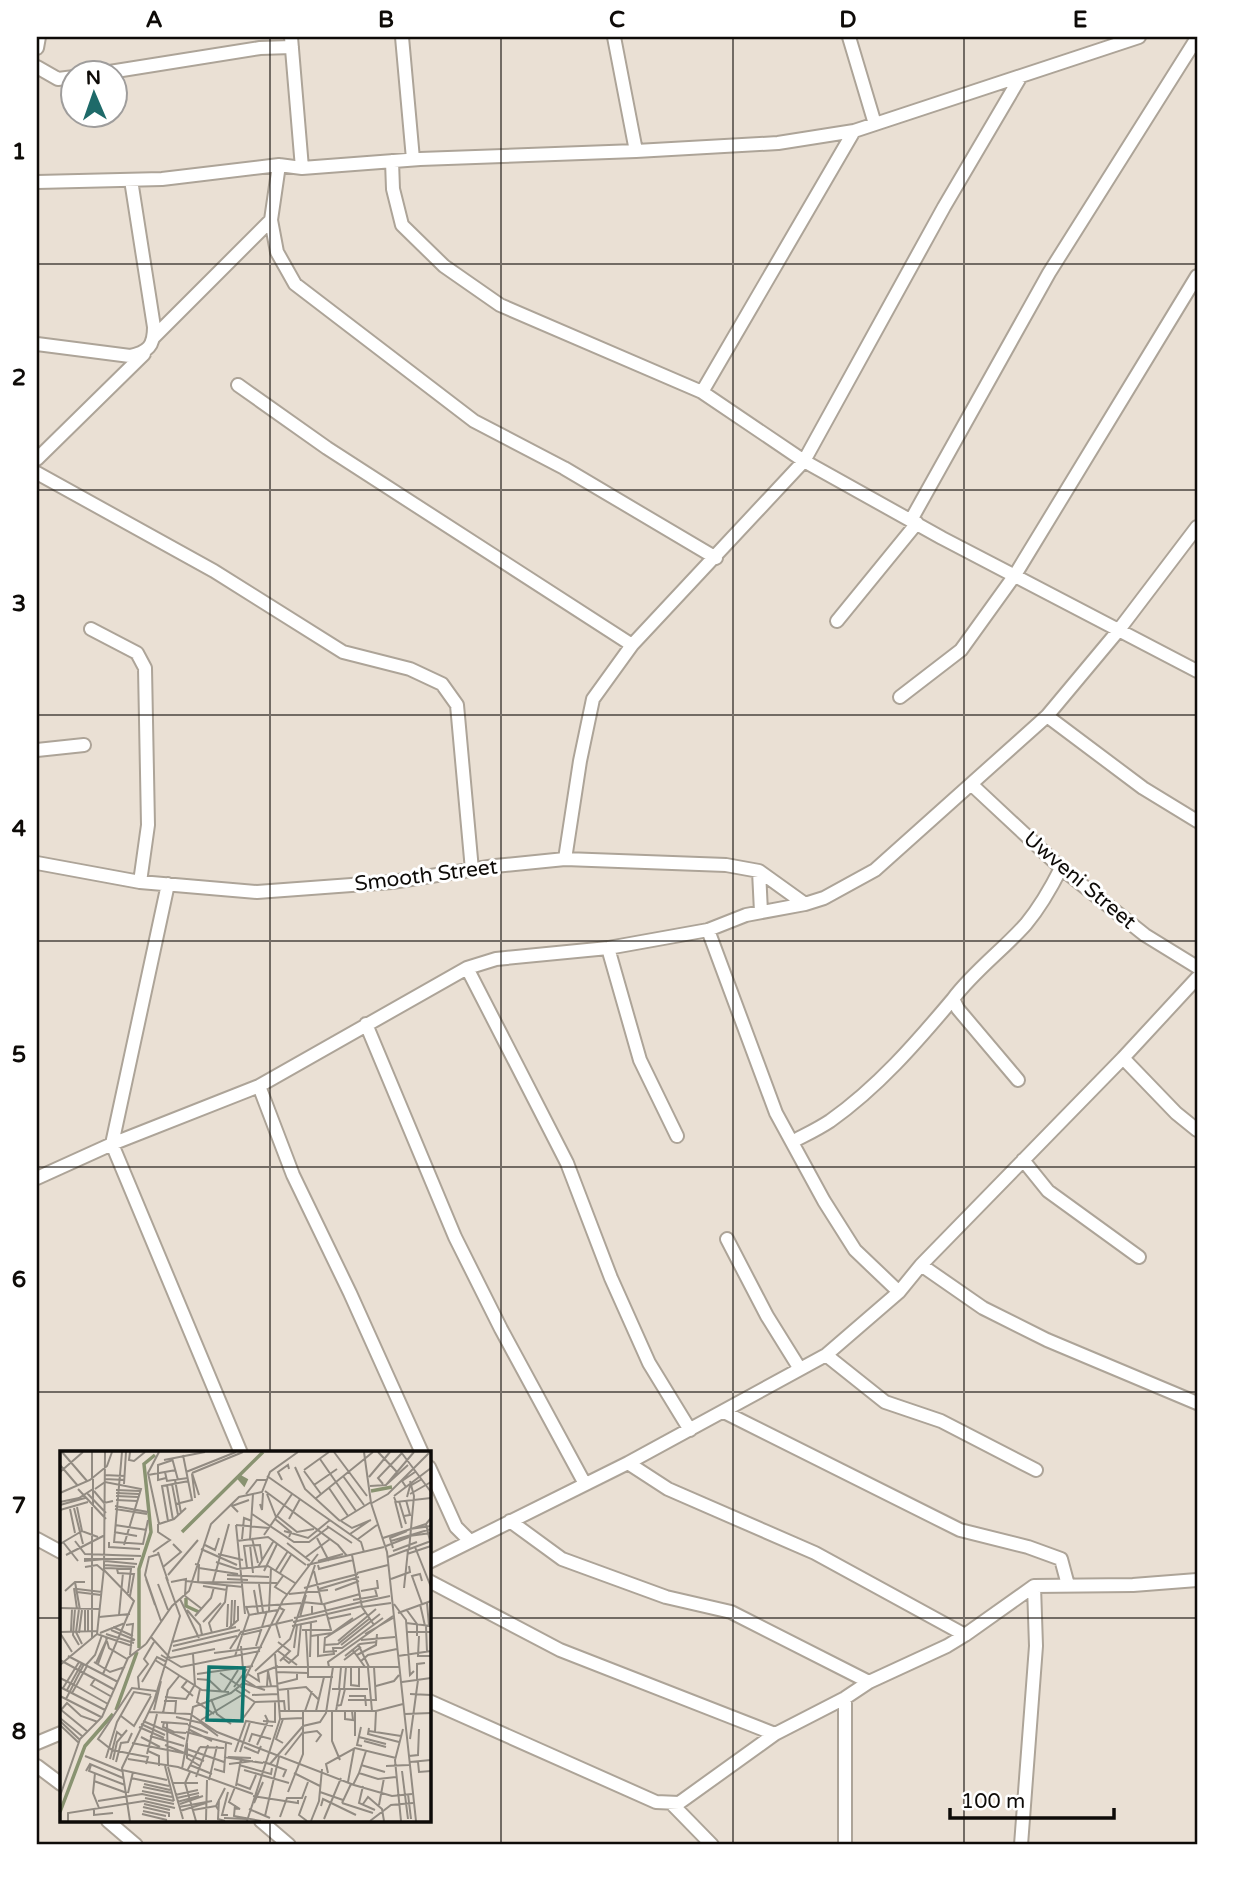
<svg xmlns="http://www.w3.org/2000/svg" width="1234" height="1882" viewBox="0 0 1234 1882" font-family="'Varela Round',sans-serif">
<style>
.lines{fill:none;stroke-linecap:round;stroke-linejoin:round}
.minor-casing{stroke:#ada498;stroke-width:16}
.minor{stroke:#fff;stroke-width:12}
.grid{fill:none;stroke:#0e0b08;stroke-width:2;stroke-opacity:0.55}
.labels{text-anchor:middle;stroke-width:6;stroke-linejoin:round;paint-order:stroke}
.street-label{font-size:21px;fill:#0e0b08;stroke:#fff}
.inset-river{fill:none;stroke:#899371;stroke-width:3.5}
.inset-road{fill:none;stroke:#928b82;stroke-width:2}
.view{fill:#0f766e;fill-opacity:0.15;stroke:#0f766e;stroke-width:3.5}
.inset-edge{fill:none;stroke:#0e0b08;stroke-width:3.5}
.neatline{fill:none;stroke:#0e0b08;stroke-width:2.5}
.grid-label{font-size:23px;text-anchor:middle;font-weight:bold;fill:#0e0b08}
</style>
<rect width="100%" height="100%" fill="#eae0d4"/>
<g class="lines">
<defs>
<path id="minor" d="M291,37l11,131
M402,37l11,122
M614,37l22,114
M849,37l26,87
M37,48l2,-11
M37,67l21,12 16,-2
M97,74l163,-26 32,-1
M392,161l1,28 9,36 42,41 56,39 202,87 102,69 138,77 255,133
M279,165l-8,55 6,32 18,32 179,137 90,47 152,90
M37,182l125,-3 117,-14 23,3 118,-9 216,-8 142,-8 76,-12 285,-94
M154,337l117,-117
M37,344l93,12c18,-4 24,-10 24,-29l-23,-147
M238,385l89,63 305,197
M702,392l152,-261
M37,459l107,-105
M37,473l177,98 129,81 67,17 32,15 15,21 15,165
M911,520l138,-247 148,-235
M837,621l80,-98
M91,629l46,24 8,15 3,157 -8,57
M900,697l61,-47 54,-75 182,-299
M1047,716l96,72 54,33
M37,750l47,-5
M971,784l90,84 84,67 52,32
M565,859l15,-98 13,-62 39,-54 172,-184 140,-254 77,-131
M37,863l103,19 117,10 135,-10 103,-16 70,-7 161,6 33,6 46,33
M759,871l2,41
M168,884l-56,260 129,309
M708,930l68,183 48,88 31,49 44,42
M608,948l32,112 37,76
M467,968l100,195 44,115 38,85 41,67
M366,1024l89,213 46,92 84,155
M1123,1058l53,55 21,17
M1018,1080l-60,-71 -5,-10c21,-28 50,-49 73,-75 14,-17 25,-36 35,-56
M259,1086l34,89 57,118 72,160
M792,1142c13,-7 26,-13 38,-21 48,-34 86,-78 123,-122
M1023,1160l25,31 91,66
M37,1178l75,-34 147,-58 208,-118 29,-9 112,-11 100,-18 38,-15 59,-11 19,-6 51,-28 172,-154 71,-85 79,-104
M727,1239l40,77 33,53
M921,1265l62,43 64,32 150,63
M826,1355l59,47 56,19 95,49
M724,1412l236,118 68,17 33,12 7,26
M628,1463l40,26 147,64 150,82
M429,1467l27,60 14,14
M510,1521l52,38 104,38 65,15 138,70
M37,1539l24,13
M429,1562l199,-99 198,-108 73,-63 22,-27 202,-207 74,-80
M429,1581l131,69 215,84
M429,1701l227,101 23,1 96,-69 70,-36 24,-16 78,-36 18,-11 69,-49 99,-1 64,-5
M37,1743l24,-10
M37,1766l24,18
M671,1803l41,42
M108,1821l28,24
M261,1821l28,24
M845,1845v-147
M1021,1845l15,-199 -2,-60"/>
</defs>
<use href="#minor" class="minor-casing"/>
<use href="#minor" class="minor"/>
</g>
<path class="grid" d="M270,37v1416M501,37v1808M733,37v1808M964,37v1808M37,264h1160M37,490h1160M37,715h1160M37,941h1160M37,1167h1160M37,1392h1160M37,1618h24M429,1618h768M270,1821v24"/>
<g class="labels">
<g class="street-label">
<text transform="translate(426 875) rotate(-7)" y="7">Smooth Street</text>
<text transform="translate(1080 880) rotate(40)" y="7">Uwveni Street</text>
</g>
</g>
<g transform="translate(60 1451)">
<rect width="371" height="371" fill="#eae0d4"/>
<path class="inset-river" d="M178,26l6,7 2,-4 -7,-4M311,40l21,-4M122,81l81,-80M126,147v8l13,6M79,197v-79l12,-37 -7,-68 11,-9M56,259l21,-58M0,361l25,-66 28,-32"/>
<path class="inset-road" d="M2,1l25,29M70,1l-1,8 5,1 11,-9M274,1l33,44M304,1l7,51M318,1l19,20M341,1l30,40M112,7l6,22M260,8l36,52M104,9l41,-8M0,14l18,21M235,16l10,22 35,32M244,19l25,-18M244,20l17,23M0,21l23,-20M105,21l2,9 21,-3M126,21l50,-20M132,22l51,-21M132,22l7,22M132,23l3,24M44,24l21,1M88,24l28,-5M207,25l67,47M283,25l21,29M309,26l21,-25M32,27v-26M106,27l-8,2v-15l15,-5M44,28l21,1M115,29l6,33M222,29l-4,-8 10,-7 1,4M64,33l2,-32M112,33l6,31M323,33l-5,-6 24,-25M327,33l21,-19M107,34l6,35M254,34l23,-16M310,35l16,-1 28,-33M346,36l-4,-6 13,-9M269,37l19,28M18,38l28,30M35,38l10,-7 36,7 -17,56M56,39l24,1M34,40l10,12 9,-2M205,40l73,54 9,11M0,42l30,-13 17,-14 5,-14M27,42l19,20M56,42l23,1M186,43l11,-14h9M207,43l9,23M350,43l21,-12M56,45l22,1M334,45l37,-28M334,46l2,5 35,-4M347,46l3,-11 12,-7M255,48l58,-47M56,49l21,1M335,50l7,27M339,50l7,23M0,51l19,-4 14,-9M311,52l16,49 29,269M312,52l16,-9 42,-42M116,53l16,-4 -9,-45M200,53l2,6 1,-17M0,54l25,-7M33,55v-27M55,55l33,6M17,56l5,24M14,57l9,36M10,58l5,24M55,58l32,5M0,59l28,-8M178,61l-6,-6 17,-6M192,63l42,28h15l20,-15M217,65l20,16 17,-3M344,65l6,-1 -4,-15M215,68l16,13 -2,5M229,68l11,-20M108,70l-6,-35 27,-5M280,70l31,-19M281,70l11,7 19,-8M274,72l27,19 3,10M99,73l-11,-51 11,-21M99,73l15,-5 12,-11M55,74l32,5M176,74l9,89M176,74l33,3M267,75l25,17M350,78l21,-3M224,80l24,7 22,-18M54,81l23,4M290,83l19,-13M204,84l28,-41M349,85l22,-3M192,87l6,25M257,87l12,23M323,87l43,-14M182,88l2,-21 8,3M190,88l3,-45M298,88l19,-14M15,90l10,13 56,2M177,90l31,-4 38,28M331,90l40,-12M370,90l-4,-17 5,-6M3,91l15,19M49,91v5l31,2M54,91l29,2 5,-24M54,92l8,-91M227,92l23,18M0,93l22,-13 16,6M145,94l10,5 4,-12M190,94l3,28M183,95l17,-1 2,15M184,95l3,22M326,95l23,-9M355,96l16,40M333,97l-3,-10 17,-7M141,98l36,16M349,99l5,-54 -4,-15M333,100l24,-9M93,101l17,-12 -12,-8v-8M98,101l10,29M99,103l-10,3 -4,18 16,46M158,103l25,6M347,103l24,-8M6,104l39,-20M292,104l10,52 12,18M246,106l24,-18M328,106l43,-16M24,108h50M24,110l21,-2M45,110l32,3M258,110l25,-7M156,111l21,7 31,-3 27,17M135,113l4,1 -1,18M44,114l31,2M247,114l77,-18M258,114l1,4 34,-9M25,116l12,-2 7,6M103,116l18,-15 -8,-8M198,116l15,-25M44,117l27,1 -3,24M139,117l39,6M57,118l1,4 16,1 -4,22M216,119l12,-19M204,120l13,-27M220,122l11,-18M297,122l31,-8M108,124l30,-35M167,124l42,2M223,125l-8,11 13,8M86,128l9,26M167,128l21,1M331,128l19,-7 -1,-6M126,130l57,6M15,131l5,28M111,131l15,-3 -1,16M139,131l78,1M153,131l16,-58M98,133l10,26M199,133l4,28M143,135l24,4M14,137l3,21M244,137l54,-14M344,137l4,-38M17,138l25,3M259,138l40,-12M194,139l4,23M275,139l24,-9M5,140l10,-9h10M301,140l17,-3 -1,-8M17,141l24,3M229,143l39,-4M125,145l17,13M120,148l19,39M293,149l24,-4 -2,-7M242,151l20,2 -8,-33M302,151l28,-6M367,152l2,23M334,153l12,16 4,55 4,-4M360,153l5,22M362,153l-10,-28 8,-2 2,7M187,156l54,-4M302,156l29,-4M0,157l40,1M220,157l4,2 -8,14 4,14M15,158l-2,26 6,10M19,158l-3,23 6,12M346,158l11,15v12M25,159v22M127,159l13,15 2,10M209,160l2,-43M338,162l33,-12M252,163l49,-12M59,164l4,-42M189,164l29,-5M135,165l16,-18 3,-11M39,166l31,-3M240,166l6,-22M234,167l18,-4v-8M267,168l24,-5M143,171l18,-19M233,171l69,-16M174,172l1,-23M346,172l25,3M66,174l7,-1 -3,31M171,175l1,-26M232,175l25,-5M366,175l1,26M53,176l20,9M167,176l1,-23M169,177l9,-8v-14M51,179l24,10M242,179h29l-7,-26 36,-10M11,180l1,-22M246,180l2,36M0,181l38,-1M28,181v-22M347,181h24M0,182l12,19M19,182l3,-23M40,182l25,-10M152,182l-3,-10 16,-21 2,-16M37,183l35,12M46,183l28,9M305,183l28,-16M181,184l21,-5M251,185l21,-3 21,-15M258,185v20l16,-2 -1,-6h9l41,-30M359,185l-1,20h13M91,186l19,21 45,-9M265,186l-1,15 13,-1M46,187l3,10 18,11M265,187l40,-25M32,188v-132M301,189l34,-3M278,190l38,-32M112,191l64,-15M218,191l12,9 -10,10M86,193l26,-38 17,-15 22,-67 28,-27 23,-5 8,-20 28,-20M298,193l11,23M264,194l14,-1 31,-25M281,194l39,-31M113,195l67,-16M181,195l2,23M196,195l11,-35M234,197l3,-23M170,198l11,-17 52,-12M292,198l13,18M112,200l65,-15M218,200l19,14M154,202l48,-6M133,203l2,32M101,204l20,12 79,-16M297,204l19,-10 1,-11M8,205l50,26M175,205l14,-41 -3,-9M285,205l15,-12 17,-2M338,205l33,-5M250,206l1,-34M223,207l6,5 9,-8 3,-31M0,209l55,30M95,209l47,30 27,2M284,209l17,-13M301,210l7,-6 29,-6M34,211l16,10 15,-5M36,212l11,-24M38,213l8,-22M0,214l37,-31 7,-66 1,-116M26,214l9,-10 7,-20M216,216h123M248,216v10h25M269,216l-1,-5 65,-46M291,216v18l8,1v-19M308,217l4,43M195,220l35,-32 25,-74M216,221l32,1M160,222l30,20M43,223l31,-73 -30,-31M137,223l56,-8M188,223l11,7 -1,-7 20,-8M0,227l16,8 11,-20M35,228l-4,6 21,12M137,228l12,1 13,12M185,229l11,7 21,-1M357,229v-16l8,-1M127,230l-5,6 11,9M82,231l15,-25 10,5M342,231l29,-4M183,232l22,7M217,233l20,-5v-5M207,235l1,-15 3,15M316,235l18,-5 5,-6M0,236l45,23M174,236l13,-18M3,237l16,-26M79,237l-1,-11 10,-13 -4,-5 10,-17M228,237l1,23M140,238l-3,13 17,12M272,238h36M279,238l2,-22M284,238l2,-22M7,239l15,-27M176,239l19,12 29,-1 1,10M217,239l29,-3 12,12M164,241l14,-22M12,242l4,-7 32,18M350,243l21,1M192,244l26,-1M0,245l41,21M289,245h16l1,10M105,246l21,2 8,-13M6,248l18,-35M151,248l6,15 14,10M288,249h28l-2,-33M104,250h12l-1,13M276,255l5,-1 4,-16M0,258l28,23M1,259l6,-7 14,13 17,6M94,259l7,-29M220,260h96l27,-7M245,260l7,-20M256,260l8,-34M276,260l4,-22M285,260v8l8,1 -1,-9M89,261l41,2 27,18 137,53 38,11 20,-2M272,261v29l8,19M103,262l5,-23 12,-15M345,263l26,-1M61,265l13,10 17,-30M116,266l25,6 17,13M0,267l22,18M221,268l22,-1M223,268l-7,20 7,4M141,269l41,-25M0,270l20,19M83,270l42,18M181,270l14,-19M203,270l12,1v-21M101,271l27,2M104,271l-1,5 11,5 12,1M107,271l1,44M81,273l24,11M0,274l19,18M128,274l20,8M79,276l25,11M301,276l-4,18 5,1M309,277l-1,6 31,8M128,278l24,12M309,280l32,5M126,281l46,12M315,281l1,-21M243,282l14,-2 4,4 -5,7M90,285l34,10M295,285v-25M81,286l19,10M299,286l27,7M350,288l8,-59M304,290l22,6M189,291l3,-8 19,5M72,292l51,10M127,292v15l13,8M105,294l39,16M197,294l11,-24 -3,-6M140,296l24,1M184,296l14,6 3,-7M127,298l37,13M88,300l11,5v10M175,301l11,-31 27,5M180,301l10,-30M87,303l10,-40M225,304l18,-23M25,305l37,15M349,305l9,-1 1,-26M164,306l39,6M168,306l23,1M46,307l11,-36 17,-30 17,3M50,308l7,-27 5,4M68,308l50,8 75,27M53,309l4,-18 10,-12M56,311l5,-19 7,-1 4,-9M203,311l7,2 33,-38 17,-4 6,-9 7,-46M350,311l21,-2M358,311l1,10 12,-1M86,313l2,-7 -36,-7 -14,-11 34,-51 24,3M169,313l24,-3M210,313l16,6 -3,7M31,314l-2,6 36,14M130,314l22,9M179,314l32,9 1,-6M301,314l24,7M105,315l9,35M326,315l23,-1M108,316l15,52M122,318l11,-62 38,-14 12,-10 40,-83 35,-46M154,318l10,3 2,-29M62,319l45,10M184,319l45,13M26,320l4,-7 33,14M127,320l13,-24M342,320l6,48M130,321l-5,11 11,38M35,322l-2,20 6,15M234,322l26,13M268,322l-2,-9 29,-16 41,10M299,322l7,-22M136,326l12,-32M71,327l38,8M149,329l8,-34M34,330l33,12M288,331l6,-33M113,332h25M84,333l26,6M177,333l13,5 6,-14M293,334l6,-12 19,6 18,-2M176,335l5,-27M303,335l-4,17 16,7M83,336l29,6M82,340l30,6M228,341l15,-38v-43M260,341l23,8M68,342l5,-21M348,343l3,25M115,344l23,-5M0,345l20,-57 22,-22 26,-59 18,-14M193,345l45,7v-3M246,345l-7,19 8,6M85,347l29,6M117,347l22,-5M159,348l-1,20 7,2M38,350l44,-7 32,7M117,351l22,-6M194,352l9,-21M282,352l31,10M282,352l9,-19M84,353l26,6M120,353l23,-8M303,353l5,-7 14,12 2,12M175,354l-1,11 27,5M319,354l5,-27M261,355l2,-7 33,16M83,356l26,6v4M119,356l33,-6M174,357l6,1 -11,-7 6,-15M34,358v6l19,-2M189,358l21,9M133,359l23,-4M83,360l23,5M120,360l26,-8M159,360l-3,-5 9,-18M82,363l25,6M168,364h-6l6,-23M205,365l14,-59M220,366l7,-19h15l6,-16M164,367l23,1M264,368l17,-41M146,369l1,-40M8,370v-8l76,-12 31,7M70,370l-8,-53 32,-67 26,-85 -14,-39M187,370l33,-102 -5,-65M251,370l8,-20 3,-32M310,370l21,-16 22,-2M341,370l-6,-61 8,-31"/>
<path class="view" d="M149,216l35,1 -2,53 -35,-1z"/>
<rect width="371" height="371" class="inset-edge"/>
</g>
<rect width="1234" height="1882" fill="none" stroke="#ffffff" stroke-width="77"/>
<g transform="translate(94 94) rotate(358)"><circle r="33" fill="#ffffff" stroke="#9f9d9c" stroke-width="2"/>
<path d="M0-5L12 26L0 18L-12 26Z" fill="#1e6a69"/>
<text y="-10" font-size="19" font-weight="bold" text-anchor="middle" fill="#0e0b08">N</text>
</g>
<path d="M950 1808v10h164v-10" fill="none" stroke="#0e0b08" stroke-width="3.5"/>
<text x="961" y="1808" font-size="21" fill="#0e0b08" stroke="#ffffff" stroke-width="5" paint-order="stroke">100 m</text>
<rect x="38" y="38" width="1158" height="1805" class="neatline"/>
<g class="grid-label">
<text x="154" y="27">A</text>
<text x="386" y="27">B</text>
<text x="617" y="27">C</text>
<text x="848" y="27">D</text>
<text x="1080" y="27">E</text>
<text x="19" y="159">1</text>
<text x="19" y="385">2</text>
<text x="19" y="611">3</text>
<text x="19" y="836">4</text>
<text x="19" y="1062">5</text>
<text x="19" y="1287">6</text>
<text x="19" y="1513">7</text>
<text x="19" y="1739">8</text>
</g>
</svg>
